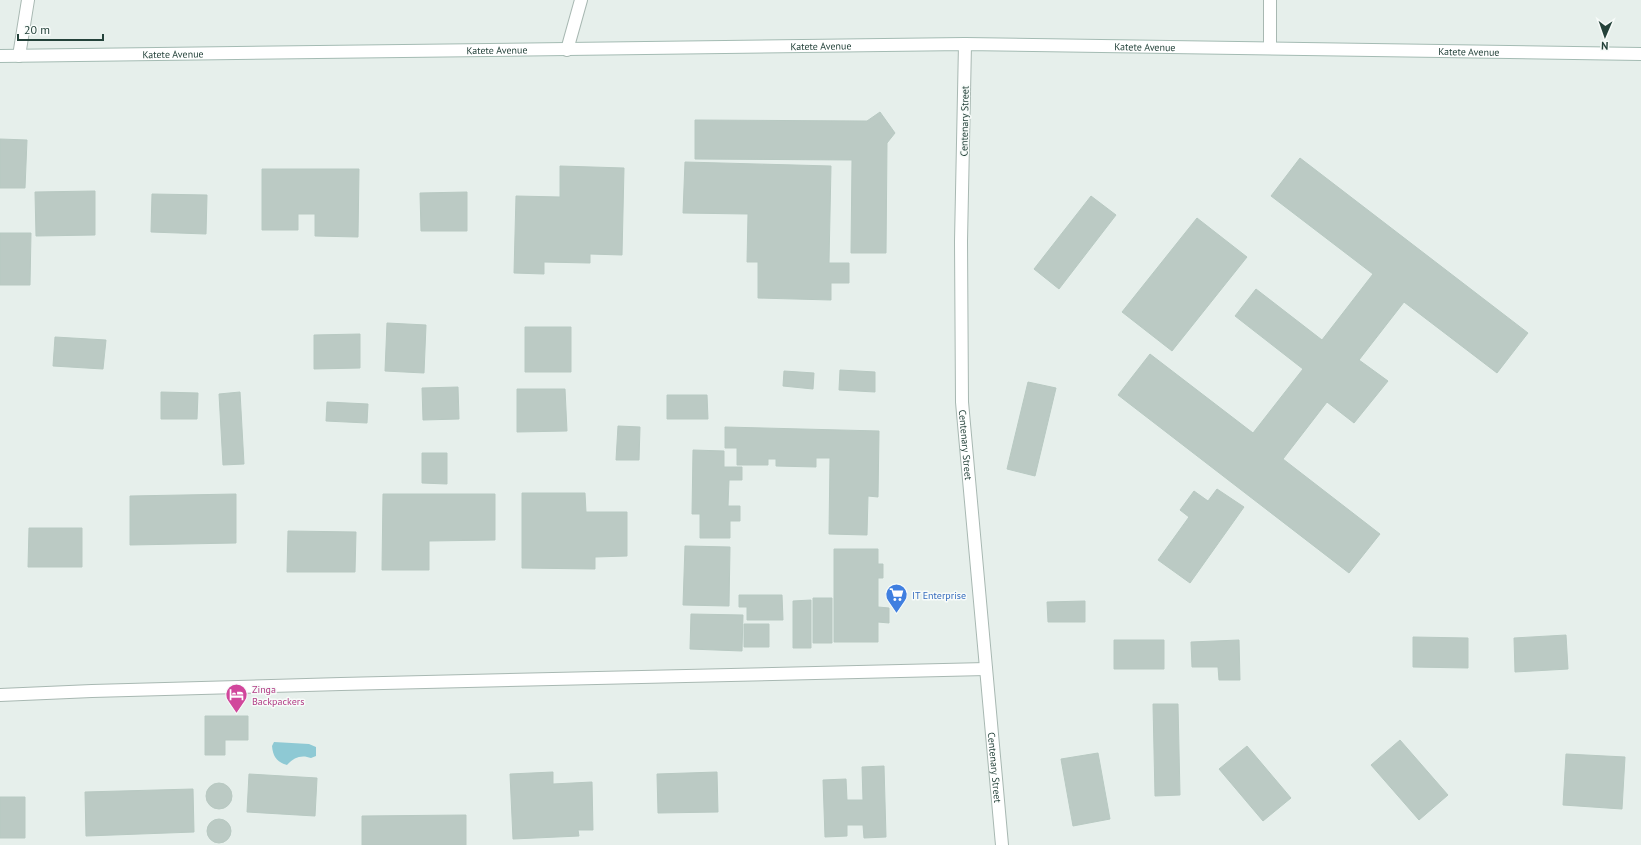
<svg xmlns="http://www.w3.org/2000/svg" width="1641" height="845" viewBox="0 0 1641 845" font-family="'PT Sans',sans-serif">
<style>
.water{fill:#8ec9d4}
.building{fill:#bbcac4;stroke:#b8c9c2}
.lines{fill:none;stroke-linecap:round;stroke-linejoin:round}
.street-casing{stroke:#a8b8b2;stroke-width:14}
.secondary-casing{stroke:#a4bbb3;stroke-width:14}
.street{stroke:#fff;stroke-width:12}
.secondary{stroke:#fff;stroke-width:12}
.labels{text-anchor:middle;stroke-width:3;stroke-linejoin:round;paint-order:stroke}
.street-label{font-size:10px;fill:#24423a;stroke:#f7fbf9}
.shop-label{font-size:10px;fill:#366cbe;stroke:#f7fbf9;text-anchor:start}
.hotel-label{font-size:10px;fill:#b23c85;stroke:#f7fbf9;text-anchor:start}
</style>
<rect width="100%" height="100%" fill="#e6efeb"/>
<path class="water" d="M274,742l35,2 7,3v9l-5,2c-10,-4 -18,0 -24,7 -10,-3 -14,-8 -15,-19z"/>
<path class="building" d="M880,112l15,21 -8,10 -1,110h-35l1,-93 -157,-1v-39l172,1z
M0,139l27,1 -2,48h-25z
M1300,158l228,175 -31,40 -93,-71 -45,58 29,21 -34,42 -27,-21 -44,57 97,75 -31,39 -231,-178 32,-41 103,79 50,-64 -68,-53 21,-27 66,51 51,-66 -102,-78z
M685,162l146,4 -2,97h20v20h-18v17l-73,-2v-36h-11l1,-48 -65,-1z
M560,166l64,2 -2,87 -32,-1v9l-46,-1v12l-30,-1 2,-77 44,1z
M262,169h97l-1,68 -43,-1v-22h-17v16h-36z
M95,191v44l-59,1 -1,-44z
M467,192v39h-46l-1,-38z
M152,194l55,1 -1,39 -55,-2z
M1091,196l25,19 -57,74 -25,-20z
M1197,218l50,39 -75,94 -50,-39z
M0,233h31l-1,52h-30z
M387,323l39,2 -2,48 -39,-2z
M525,327h46v45h-46z
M360,334v34l-46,1v-34z
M55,337l51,3 -3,29 -50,-3z
M840,370l35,2v20l-36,-2z
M784,371l30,2 -1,16 -30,-3z
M1028,382l28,6 -21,88 -28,-7z
M458,387l1,32 -36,1 -1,-32z
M517,389h48l2,42 -50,1z
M161,392l37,1 -1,26h-36z
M240,392l4,72 -21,1 -4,-71z
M667,395h40l1,24h-41z
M327,402l41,2 -1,19 -41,-2z
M618,426l22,1 -1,33h-23z
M725,427l154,4 -1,66 -10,-1 -1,39 -38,-1 1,-76h-14v9l-40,-1v-7h-8v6h-31v-17h-12z
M693,450l31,1v16h18v13h-13l-1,26h12v15h-10v17h-30v-24h-8z
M422,453h25v31l-25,-1z
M1217,489l27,18 -54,76 -32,-23 31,-43 -9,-7 14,-19 14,10z
M522,493h63l1,19h41v44l-32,1v12l-73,-1z
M236,494v49l-106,2v-49z
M383,494h112v46l-66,1v29h-47z
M29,528h53v39h-54z
M288,531l68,1 -1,40h-68z
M685,546l45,1 -1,59 -46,-1z
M834,549h44v15h5v14h-5v29l11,1v15l-11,-1v20h-44z
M739,595h43l1,25h-36v-13h-8z
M813,598h19v45h-19z
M811,600v48h-18v-47z
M1085,601v21h-37l-1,-20z
M691,614l52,1 -1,36 -52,-2z
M744,624h25v23h-25z
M1566,635l2,34 -53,3 -1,-34z
M1413,637l55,1v30l-55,-1z
M1114,640h50v29h-50z
M1239,640l1,40h-21l-1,-13h-26l-1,-25z
M1153,704h25l2,91 -25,1z
M205,716h43v24h-23v15h-20z
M1400,740l48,55 -29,25 -48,-55z
M1247,746l44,52 -28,23 -44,-52z
M1098,753l12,66 -37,7 -12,-67z
M1566,754l59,3 -3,52 -59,-4z
M884,766l2,71 -22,1 -1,-13h-16v11l-22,1 -2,-57 23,-1 1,21h16l-1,-33z
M553,772v12l39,-2 1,48h-15l1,6 -66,3 -3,-65z
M717,772l1,40 -60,1 -1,-39z
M249,774l68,4 -2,38 -68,-4z
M206 796a13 13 0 1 1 26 0a13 13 0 1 1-26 0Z
M193,789l1,43 -108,4 -1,-44z
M0,797h25v41h-25z
M466,815v30h-104v-29z
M207 831a12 12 0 1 1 24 0a12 12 0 1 1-24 0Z"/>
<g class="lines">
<defs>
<g id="street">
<path d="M1270,0v48"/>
<path id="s1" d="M965,44l-4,197 1,161 40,443"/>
<path d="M567,50l14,-50"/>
<path d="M19,56l9,-56"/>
<path d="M0,695l92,-4 249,-7 645,-15"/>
</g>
<g id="secondary">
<path id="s2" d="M0,56l965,-12 676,10"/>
</g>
</defs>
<use href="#street" class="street-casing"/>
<use href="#secondary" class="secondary-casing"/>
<use href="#street" class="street"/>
<use href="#secondary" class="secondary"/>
</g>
<defs>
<symbol id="supermarket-pin" viewBox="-11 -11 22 30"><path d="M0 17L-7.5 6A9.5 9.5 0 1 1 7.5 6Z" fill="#3f7fe0" stroke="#f7fbf9"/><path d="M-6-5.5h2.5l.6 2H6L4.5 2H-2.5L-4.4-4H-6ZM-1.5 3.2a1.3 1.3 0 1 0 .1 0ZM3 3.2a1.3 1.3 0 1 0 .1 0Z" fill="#fff"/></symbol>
<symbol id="hotel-pin" viewBox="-11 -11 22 30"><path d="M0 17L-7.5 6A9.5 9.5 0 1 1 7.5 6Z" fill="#d1479c" stroke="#f7fbf9"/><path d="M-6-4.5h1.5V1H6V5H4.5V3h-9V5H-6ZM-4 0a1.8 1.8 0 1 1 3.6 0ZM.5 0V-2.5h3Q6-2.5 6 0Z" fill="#fff"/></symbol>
</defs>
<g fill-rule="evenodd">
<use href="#supermarket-pin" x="884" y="582" width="25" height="34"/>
<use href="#hotel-pin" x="224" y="682" width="25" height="34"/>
</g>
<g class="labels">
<g class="street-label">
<text dy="4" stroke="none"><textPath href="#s2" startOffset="821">Katete Avenue</textPath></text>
<text dy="4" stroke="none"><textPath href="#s2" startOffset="1145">Katete Avenue</textPath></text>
<text dy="4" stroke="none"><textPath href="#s2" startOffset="497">Katete Avenue</textPath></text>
<text dy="4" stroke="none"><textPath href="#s2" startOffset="1469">Katete Avenue</textPath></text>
<text dy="4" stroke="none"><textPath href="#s2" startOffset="173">Katete Avenue</textPath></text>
<text transform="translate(964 121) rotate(-89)" y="4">Centenary Street</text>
<text dy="4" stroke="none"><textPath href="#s1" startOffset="401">Centenary Street</textPath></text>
<text dy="4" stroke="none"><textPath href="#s1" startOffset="725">Centenary Street</textPath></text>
</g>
<g class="shop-label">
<text x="912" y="599">IT Enterprise</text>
</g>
<g class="hotel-label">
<text x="252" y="693">Zinga<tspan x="252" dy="12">Backpackers</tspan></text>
</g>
</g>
<g transform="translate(1605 36) rotate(182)" stroke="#f7fbf9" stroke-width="3" paint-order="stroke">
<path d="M0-3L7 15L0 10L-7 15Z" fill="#24423a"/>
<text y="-6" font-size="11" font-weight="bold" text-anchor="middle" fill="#24423a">N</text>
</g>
<path d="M18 34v6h85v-6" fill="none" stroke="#24423a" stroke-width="2"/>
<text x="24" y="34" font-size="12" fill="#24423a" stroke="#f7fbf9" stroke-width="3" paint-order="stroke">20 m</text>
</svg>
